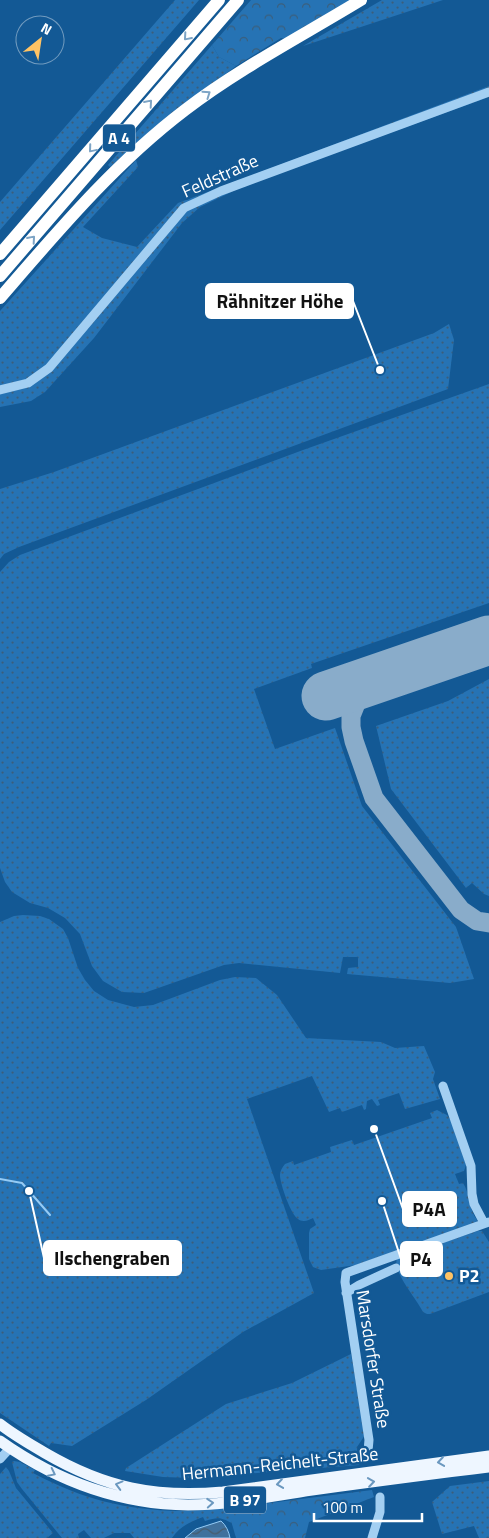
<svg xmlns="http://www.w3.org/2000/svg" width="489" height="1538" viewBox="0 0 489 1538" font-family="'Titillium Web',sans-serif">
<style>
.grass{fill:url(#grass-dots)}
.forest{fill:url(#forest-crowns)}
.water{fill:url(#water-waves);stroke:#95cbf5}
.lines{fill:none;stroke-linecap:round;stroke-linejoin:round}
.stream{stroke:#95cbf5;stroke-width:2}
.taxiway{stroke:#89acca;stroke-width:19}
.runway{stroke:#89acca;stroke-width:49}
.minor{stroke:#a3cff2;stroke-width:9}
.major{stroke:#eef6ff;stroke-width:11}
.highway{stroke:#fff;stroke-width:12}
.oneway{stroke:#7da4c5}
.oneway2{stroke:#6b98bf}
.poi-dot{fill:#ffc364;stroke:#135995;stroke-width:2}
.labels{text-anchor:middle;stroke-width:5;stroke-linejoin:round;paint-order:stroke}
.shield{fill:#135995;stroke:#b8cddf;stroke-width:1}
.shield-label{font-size:16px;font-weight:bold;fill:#fff}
.street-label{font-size:18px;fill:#fff;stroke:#135995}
.poi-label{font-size:18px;font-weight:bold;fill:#fff;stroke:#135995;text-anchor:start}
.leader{fill:none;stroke:#fff;stroke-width:2}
.callout-dot{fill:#fff;stroke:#135995;stroke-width:2}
.callout{fill:#fff;stroke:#fff;stroke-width:2}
.callout-label{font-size:19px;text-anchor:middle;font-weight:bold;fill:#111}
</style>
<defs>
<pattern id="grass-dots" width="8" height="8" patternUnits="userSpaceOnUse" patternTransform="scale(1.25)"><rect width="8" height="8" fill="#2673b4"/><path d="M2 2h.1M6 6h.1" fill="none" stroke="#3b5e7b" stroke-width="1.8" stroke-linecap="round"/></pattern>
<pattern id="forest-crowns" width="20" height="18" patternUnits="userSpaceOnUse" patternTransform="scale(1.25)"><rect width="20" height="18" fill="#2673b4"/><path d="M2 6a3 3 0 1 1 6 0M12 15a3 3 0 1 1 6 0" fill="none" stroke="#3b5e7b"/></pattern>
<pattern id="water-waves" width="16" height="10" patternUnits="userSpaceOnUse" patternTransform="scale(1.25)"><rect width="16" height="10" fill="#40719d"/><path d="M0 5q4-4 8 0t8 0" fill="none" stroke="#475b6c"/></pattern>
</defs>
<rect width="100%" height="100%" fill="#135995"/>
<path class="grass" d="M175,0h24l-199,230v-28z
M382,0h61l-140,46z
M212,45l7,12 17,9 -86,65 -40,36 -2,-2z
M489,86v11l-243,88 -46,22 -18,16 -88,115 -49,54 -14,9 -31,6v-96l136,-151 2,7 -55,60 19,11 35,9 41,-44z
M449,324l5,16 -6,49 -429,158 -15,7 -4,5v-70l54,-17 380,-139z
M489,384v219l-178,61 1,4 -58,21 21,60 60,-21 27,78 94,121 18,52 -24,4 -103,-9 1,-6 10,-1v-10h-15l-3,16 -101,-10 -15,2 -80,28 -22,-1 -19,-11 -11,-15 -12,-32 -15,-16 -17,-10 -18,-5 -18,-11 -7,-10 -5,-14v-296l9,-10 11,-7 283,-105z
M489,679v217l-5,-2 -12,-11 -6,5 -75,-99 -15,-63 72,-25z
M23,915l17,1 9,3 14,10 5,9 10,30 7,12 9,11 14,9 26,7 19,-2 67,-25 15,-3 21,1 21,17 29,43 75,4 14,6 29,-2 11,26 -2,7 7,20 -35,10 -6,-16 -21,7 2,5 -3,1 -5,-7 -5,2 -1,8 -2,1 -2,-5 -20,7 -2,-4 -11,4 -17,-36 -65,23 67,194 -71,39 -97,68 -74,46 -21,-3 -2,3 -49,-33v-491l14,-6z
M437,1110l10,5 5,7 14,43 -2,6 -9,3 4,10 4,-1c7,10 5,25 14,37l-1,3 -120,42 -35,5 -8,-3 -4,-8v-26l1,-4 6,-4 -3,-7c-4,2 -10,5 -15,1 -7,-4 -18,-35 -18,-44 0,-4 2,-7 5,-11l8,-3 1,4 37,-13 -1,-5 22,-7 2,5 78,-27 -2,-5z
M478,1231h4l7,11v50l-59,22h-3l-4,-2c-6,-13 -31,-40 -26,-54z
M351,1354l14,81 -8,12 2,18 -165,13 -31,-1 -38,-6 1,-3 100,-64 66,-21z
M14,1461l6,1 15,8 -2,3c49,26 92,37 147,38 16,0 33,-2 50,-3l2,15c-12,-6 -14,-6 -27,-2l-2,-4c-13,5 -23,9 -31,21h-38l-4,-5h-16l-10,5h-13l-7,-8 -6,4 1,4h-17l-40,-49 -5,-7 -5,-20z
M6,1467l3,4 7,17 37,45 -6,5h-47v-64z
M489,1481v57h-10l-5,-12 -32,8 -10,-32 18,-16z"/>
<path class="forest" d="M251,0h99l-64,39 -5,-1 -45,28 -17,-9 -7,-12z
M372,1490l2,7 -65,25 -4,16h-69l-6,-21v-9z"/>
<path class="water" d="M221,1521c5,4 8,11 9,17h-45l11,-9z"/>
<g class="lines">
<path class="stream" d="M0,1179l22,4 28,32"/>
<path class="taxiway" d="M391,674l-18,9 -14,13 -8,20v11l3,14 20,57 87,112 16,11 12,2"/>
<path class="runway" d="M326,696l163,-56"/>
<path class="minor" d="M0,390l28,-7 21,-15 135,-160 37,-17 268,-99
M443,1086l28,80 1,28 2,10 10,19
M346,1293l13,-8 37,-17
M368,1451l1,-11 -24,-158 1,-9 143,-51
M0,1459l10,-11
M372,1538l8,-26v-15"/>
<path class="major" d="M0,1424c14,11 30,20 45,29 60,35 110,45 178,39l266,-36
M0,1441c55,39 119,63 188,64 41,0 83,-9 124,-15 59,-8 118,-16 177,-23"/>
<path class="highway" d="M0,254l219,-254
M0,276l238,-276
M0,298c58,-67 114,-134 185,-188 55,-42 117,-74 176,-110"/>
</g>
<defs><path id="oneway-chevron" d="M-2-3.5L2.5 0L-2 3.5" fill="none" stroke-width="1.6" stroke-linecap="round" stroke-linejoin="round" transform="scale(1.25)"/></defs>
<g class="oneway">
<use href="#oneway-chevron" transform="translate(187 37) rotate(131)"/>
<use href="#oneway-chevron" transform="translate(207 94) rotate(-35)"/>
<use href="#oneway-chevron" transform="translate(149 103) rotate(-49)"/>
<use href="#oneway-chevron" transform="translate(92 149) rotate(130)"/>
<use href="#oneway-chevron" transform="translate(32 239) rotate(-49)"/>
</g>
<g class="oneway2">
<use href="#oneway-chevron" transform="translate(441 1462) rotate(172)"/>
<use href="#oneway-chevron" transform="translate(52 1473) rotate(26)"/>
<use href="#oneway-chevron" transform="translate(371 1482) rotate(-8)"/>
<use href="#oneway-chevron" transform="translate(280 1484) rotate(172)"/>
<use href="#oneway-chevron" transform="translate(119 1485) rotate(-165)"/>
<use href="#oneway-chevron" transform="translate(210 1503) rotate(-4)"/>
</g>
<circle class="poi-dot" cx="449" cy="1276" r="5"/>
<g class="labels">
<g class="shield">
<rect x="103" y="124.5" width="32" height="27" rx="4"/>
<rect x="224" y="1486.5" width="42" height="27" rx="4"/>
</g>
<g class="shield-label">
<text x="119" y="144">A 4</text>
<text x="245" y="1506">B 97</text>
</g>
<g class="street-label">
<text transform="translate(220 176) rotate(-24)" y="6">Feldstraße</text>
<text transform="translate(373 1359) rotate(81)" y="6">Marsdorfer Straße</text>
<text transform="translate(280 1464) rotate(-6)" y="6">Hermann-Reichelt-Straße</text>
</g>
<g class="poi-label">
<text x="459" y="1282">P2</text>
</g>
</g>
<path class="leader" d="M380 370L353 301M374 1129L403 1209M29 1191L44 1258M382 1201L401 1259"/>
<g class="callout-dot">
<circle cx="380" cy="370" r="5"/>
<circle cx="374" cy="1129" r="5"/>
<circle cx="29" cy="1191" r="5"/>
<circle cx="382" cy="1201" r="5"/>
</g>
<g class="callout">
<rect x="206" y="284" width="147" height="34" rx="5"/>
<rect x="403" y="1192" width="53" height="34" rx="5"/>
<rect x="44" y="1241" width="137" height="34" rx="5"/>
<rect x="401" y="1242" width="41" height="34" rx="5"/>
</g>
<g class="callout-label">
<text x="280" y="308">Rähnitzer Höhe</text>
<text x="429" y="1216">P4A</text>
<text x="112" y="1265">Ilschengraben</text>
<text x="421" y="1266">P4</text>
</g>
<g transform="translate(40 40) rotate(30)"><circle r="24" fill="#135995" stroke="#719bbf"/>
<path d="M0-4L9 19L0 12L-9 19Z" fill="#ffc364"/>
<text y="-8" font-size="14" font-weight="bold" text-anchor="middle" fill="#ffffff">N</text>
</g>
<path d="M314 1513v8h108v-8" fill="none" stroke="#ffffff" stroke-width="2.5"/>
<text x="322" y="1513" font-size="15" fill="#ffffff" stroke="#135995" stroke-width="4" paint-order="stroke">100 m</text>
</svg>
